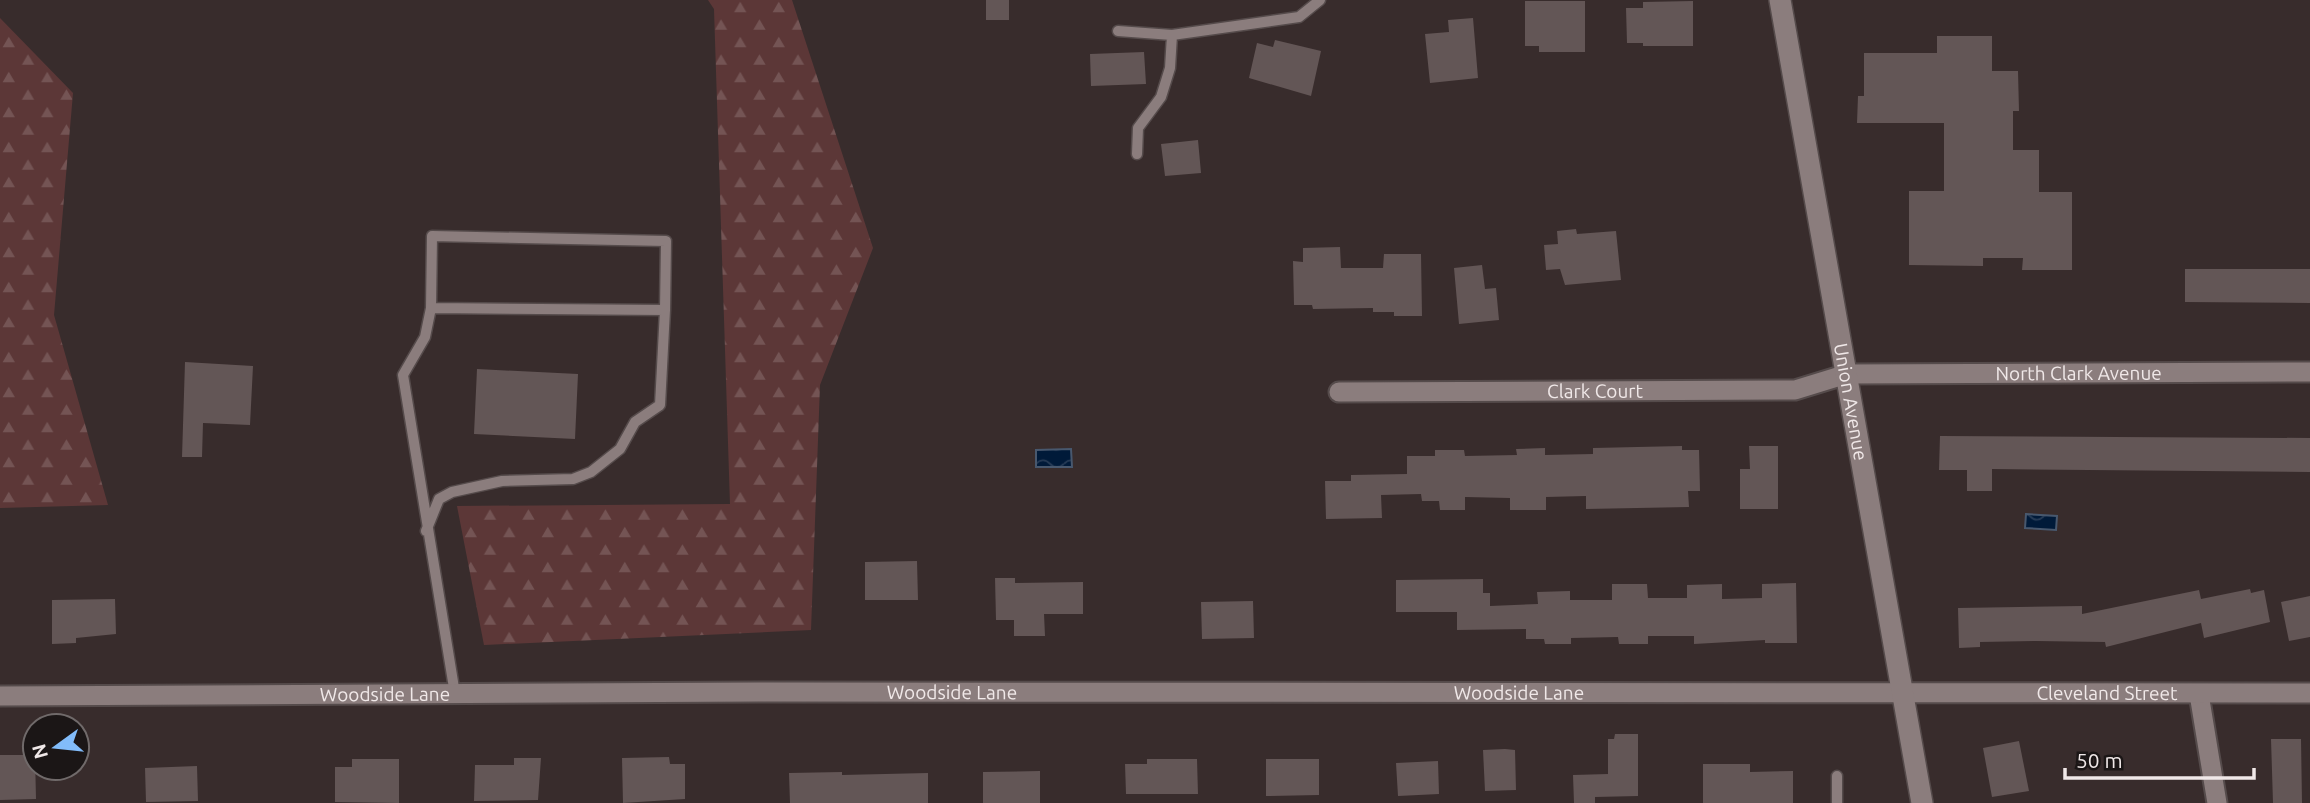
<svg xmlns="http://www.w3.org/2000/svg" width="2310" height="803" viewBox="0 0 2310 803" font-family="Ubuntu,sans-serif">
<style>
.forest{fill:url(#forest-firs)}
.water{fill:url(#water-waves);stroke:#48586e;stroke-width:2}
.building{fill:#635656}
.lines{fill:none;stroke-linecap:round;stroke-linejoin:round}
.lane-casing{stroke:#554b4b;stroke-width:13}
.street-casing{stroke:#554b4b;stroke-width:23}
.secondary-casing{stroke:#554b4b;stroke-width:24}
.lane{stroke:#8b7d7d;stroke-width:10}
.street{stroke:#8b7d7d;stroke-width:19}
.secondary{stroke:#8b7d7d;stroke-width:21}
.labels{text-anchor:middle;stroke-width:6;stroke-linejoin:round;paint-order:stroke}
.street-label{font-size:19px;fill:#f0e8e8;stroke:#1b1616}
</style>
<defs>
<pattern id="forest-firs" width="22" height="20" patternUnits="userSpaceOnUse" patternTransform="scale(1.75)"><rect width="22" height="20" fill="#5c3737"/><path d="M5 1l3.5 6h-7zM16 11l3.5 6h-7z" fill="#745454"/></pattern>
<pattern id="water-waves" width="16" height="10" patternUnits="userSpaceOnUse" patternTransform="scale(1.75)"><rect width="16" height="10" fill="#001a39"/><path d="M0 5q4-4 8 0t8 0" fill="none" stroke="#263b56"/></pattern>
</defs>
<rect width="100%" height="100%" fill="#382c2c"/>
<path class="forest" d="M708,0h84l81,248 -53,137 -9,245 -327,15 -27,-139 273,-2 -16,-495z
M0,18l73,75 -19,222 54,190 -108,3z"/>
<path class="water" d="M1071,449l1,18h-36v-17z
M2026,514l31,2 -1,14 -31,-2z"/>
<path class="building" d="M986,0h23v20h-23z
M1525,1h60v51h-46v-6h-14z
M1693,1v45h-50v-3h-16l-1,-35h17v-6z
M1473,18l5,60 -48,5 -5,-49 24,-2 -1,-12z
M1937,36h55v35h26l1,40h-6v39h26v42h33v78h-50l1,-12h-40v8l-74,-1v-74h35v-68h-87l1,-27h6v-43h73z
M1275,40l46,11 -10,45 -62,-18 8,-35 16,4z
M1144,52l2,32 -55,2 -1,-32z
M1198,140l3,33 -36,3 -4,-32z
M1576,229l1,5 39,-3 5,49 -56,5 -5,-16 -14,1 -2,-25 14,-1 -1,-13z
M1340,247l1,21h42l1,-14h37l1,62h-28v-4h-21v-4l-60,1 -1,-4h-18l-1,-44 10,1v-14z
M1482,265l3,24 11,-1 3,32 -40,4 -5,-56z
M2185,269h125v34l-125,-1z
M185,362l68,4 -3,59 -47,-2 -1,34h-20z
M477,369l101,5 -3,65 -101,-5z
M1940,436l370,2v34l-318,-3v22h-25v-21h-28z
M1682,446v4h17l1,41h-12l1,16 -103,2v-13l-40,1v13h-36v-12l-45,-1v13h-25l-1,-9h-17l-1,-7 -40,1 1,23 -56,1 -1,-38h26v-6l56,-1v-18h28v-6h29l1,6 52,-1 -1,-6 29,-1v7l48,-1v-6z
M1749,446h29v63h-38v-40h10z
M917,561l1,39h-53v-38z
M995,578h20v5l68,-1v32h-39l1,22h-31v-16h-18z
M1483,579v14h7v13l48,-2 -1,-12 33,-1v9h42v-16h35l1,14h39v-13l35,-1v15l40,-1v-14l34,-1 1,60h-32v-3l-71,4v-8h-46v8h-29l-1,-7 -47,1v6h-26l-1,-5h-18v-10l-69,1v-18h-61v-32z
M2250,589l1,4 13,-3 6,32 -66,16 -3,-15 -95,24 -1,-5 -69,-1 -56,1v5l-21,1 -1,-40 124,-2v8l117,-24 2,9z
M2310,596v41l-21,4 -8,-39z
M115,599l1,35 -40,4v5l-24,1v-44z
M1253,601l1,37 -52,1 -1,-37z
M1615,734h23v62l-43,1v6h-21l-1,-28 35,-1v-35h6z
M2271,739h30l1,64h-29z
M2019,741l10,50 -37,6 -9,-49z
M1505,749l10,1 1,40 -31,1 -2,-41z
M0,755h35l1,44 -36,1z
M669,757l1,7h15v35l-62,4 -1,-45z
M514,758h27l-3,42 -64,1 1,-36h39z
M352,759h47v44l-64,-1v-35h17z
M1147,759h50l1,35h-72l-1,-30h22z
M1266,759h53v36l-53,1z
M1438,761l1,33 -41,2 -2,-33z
M1703,764h47v8l43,-1v32h-90z
M197,766l1,35 -52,1 -1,-34z
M1040,771v32h-57v-31z
M842,772v3l86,-2v30h-138l-1,-30z"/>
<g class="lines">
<defs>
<path id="lane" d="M1118,31l54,4
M1137,154l1,-26 23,-31 9,-29 2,-33 127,-18 21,-17
M426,531l13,-32 13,-7 50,-11 71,-2 18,-7 29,-23 15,-27 25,-17 5,-95 -234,-2
M455,694l-52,-319 22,-38 6,-29 1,-72 234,5 -1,69
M1837,776v27"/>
<g id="street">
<path id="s1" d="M1339,392l456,-2 52,-16 463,-2"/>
<path d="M2199,694l18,109"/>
<path id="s2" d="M0,696l760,-4 1550,1"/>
</g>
<g id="secondary">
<path id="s3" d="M1780,0l142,803"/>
</g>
</defs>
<use href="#lane" class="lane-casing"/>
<use href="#street" class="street-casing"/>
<use href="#secondary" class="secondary-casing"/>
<use href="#lane" class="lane"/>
<use href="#street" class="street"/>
<use href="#secondary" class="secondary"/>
</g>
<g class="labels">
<g class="street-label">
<text dy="7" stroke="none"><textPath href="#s1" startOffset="742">North Clark Avenue</textPath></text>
<text dy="7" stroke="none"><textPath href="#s1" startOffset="256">Clark Court</textPath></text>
<text dy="7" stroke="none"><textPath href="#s3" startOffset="408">Union Avenue</textPath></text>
<text dy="7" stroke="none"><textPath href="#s2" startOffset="952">Woodside Lane</textPath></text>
<text dy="7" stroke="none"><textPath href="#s2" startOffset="1519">Woodside Lane</textPath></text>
<text dy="7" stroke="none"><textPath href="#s2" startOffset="385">Woodside Lane</textPath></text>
<text dy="7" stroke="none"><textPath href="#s2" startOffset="2107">Cleveland Street</textPath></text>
</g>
</g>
<g transform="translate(56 747) rotate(255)"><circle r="33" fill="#1b1616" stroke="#706a6a" stroke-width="2"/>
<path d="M0-5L12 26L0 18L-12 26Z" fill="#82bcfa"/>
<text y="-10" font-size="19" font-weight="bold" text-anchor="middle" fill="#f0e8e8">N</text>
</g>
<path d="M2065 768v10h189v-10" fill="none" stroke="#f0e8e8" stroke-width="3.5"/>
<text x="2076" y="768" font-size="21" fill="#f0e8e8" stroke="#1b1616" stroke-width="5" paint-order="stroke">50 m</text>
</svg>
